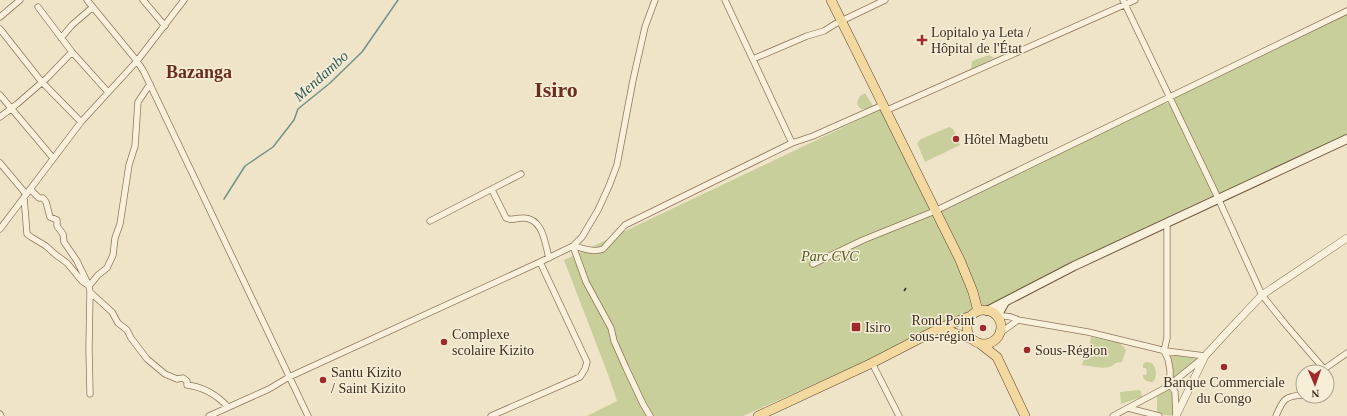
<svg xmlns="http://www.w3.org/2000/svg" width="1347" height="416" viewBox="0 0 1347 416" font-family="'Times New Roman',serif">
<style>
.green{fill:#c9cf9b}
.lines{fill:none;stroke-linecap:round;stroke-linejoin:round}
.stream{stroke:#6f938a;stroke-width:1.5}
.minor-casing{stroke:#8d765c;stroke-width:7}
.tertiary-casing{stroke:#8d765c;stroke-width:8}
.secondary-casing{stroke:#6f573f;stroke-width:10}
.primary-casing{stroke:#5b4430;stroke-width:10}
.minor{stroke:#faf1dc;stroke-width:5.5}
.tertiary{stroke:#faf1dc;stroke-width:7}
.secondary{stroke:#faf1dc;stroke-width:8}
.primary{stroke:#f3d9a0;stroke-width:9}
.rail{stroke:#3d2e20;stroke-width:1.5;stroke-dasharray:7 7;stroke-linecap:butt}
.poi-dot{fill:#9e2a2b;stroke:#f7eed8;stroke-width:1.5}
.labels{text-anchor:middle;stroke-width:3;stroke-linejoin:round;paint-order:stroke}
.poi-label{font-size:14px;fill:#3d2e20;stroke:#f7eed8;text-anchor:start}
.park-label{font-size:14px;font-style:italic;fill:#4d5a26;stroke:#f7eed8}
.water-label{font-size:15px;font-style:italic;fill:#2f5d5a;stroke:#f7eed8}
.district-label{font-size:18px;font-weight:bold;fill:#6b2e1e;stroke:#f7eed8}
.town-label{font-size:22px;font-weight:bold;fill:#6b2e1e;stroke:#f7eed8}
</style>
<rect width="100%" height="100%" fill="#f0e4c8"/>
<path class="green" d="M1347,11v126l-47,24 -94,38 -39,24 -242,112 -182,81h-156l30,-15 -8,-24 -45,-117 324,-154 47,105 217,-107 20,-1 6,-9z
M989,55l5,3 -23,11 1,-8z
M865,93l8,13 -5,3h-7l-3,-3 -1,-4 3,-6z
M949,127l4,2 7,16 -35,17 -8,-19 4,-4z
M1091,337l29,6 6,7 -4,12c-8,0 -7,3 -13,5 -8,2 -19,-1 -27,-2l4,-13 2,-1z
M1170,354l27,5 -24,20z
M1146,362l6,1c4,5 6,13 1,19 -5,0 -10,-1 -10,-7l4,-1 -1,-6h-3v-4z
M1139,390l2,1 1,6 -21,7 -1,-12z
M1170,390l2,4 2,21c-5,1 -12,0 -17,-3v-17l7,-4z"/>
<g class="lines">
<path class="stream" d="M224,199l21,-33 28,-19 21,-27 4,-11 32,-26 32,-31 36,-52"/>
<defs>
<path id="minor" d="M87,0l50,61 7,11 164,344
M143,0l22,26
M725,0l67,143
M1123,0l95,198 44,97 24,30 38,44
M38,7l34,45 36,40
M0,17l20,-17
M0,29l41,52 40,41
M61,38l11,-13 21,-18
M753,59l54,-23 17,-5 11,-7 50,-24
M0,95l53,63
M885,111l250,-111
M0,117l17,-13 30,-26 25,-26
M0,163l26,31
M30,189l9,9h4l3,4 4,15 7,3v6l6,8 1,8 13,19 12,25
M492,190l14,28c5,3 10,0 16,0 21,-1 23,25 27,40
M24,197l3,37 4,3 15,9 10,9 11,8 15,18 7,5
M430,221l91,-47
M1167,223v115l-3,13 4,8 2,11v14l5,8 1,24
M0,229l81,-107 56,-61 47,-61
M813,264l50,-24 72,-29 412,-200
M90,292l22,20 6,11 9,7 4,8 16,21 18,15 12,5 6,-1 4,3v4c16,2 30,10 41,22
M997,317c8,-2 14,-1 21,3l70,12 78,19 39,5
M1000,333l18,-13
M872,363l27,53
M1320,372l27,-19
M90,394l-1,-46 1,-56 -1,-6 9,-11 9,-7 6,-13 2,-17 5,-14 9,-59 6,-19 3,-44 12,-18
M1128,408l31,8
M0,414l1,2
M209,416l60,-27 20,-12 251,-115
M491,416l89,-39 5,-8 2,-7 -47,-100 33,-16 9,-9 16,-27 11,-24 8,-21 16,-85 12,-53 10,-27
M650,416l-7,-12 -17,-36 -12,-27 -3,-13 -25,-46 -13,-36c10,2 20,7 30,3l22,-24 6,-3 161,-79 21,-7 70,-31
M1113,416l54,-29 36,-29
M1276,416c7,-17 9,-20 27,-21"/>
<path id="tertiary" d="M1176,416l29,-60 23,-25 34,-36 85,-57"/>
<path id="secondary" d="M987,311l87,-45 273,-127
M997,316l8,-14"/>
<path id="primary" d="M831,0l129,260 13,32 5,19
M967 327a17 17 0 1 1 34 0a17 17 0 1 1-34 0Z
M940,328l32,11
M979,343l18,14 28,59
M758,416l114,-53 68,-35 31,-12"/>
</defs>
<use href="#minor" class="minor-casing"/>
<use href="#tertiary" class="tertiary-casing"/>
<use href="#secondary" class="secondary-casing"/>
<use href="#primary" class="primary-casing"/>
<use href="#minor" class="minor"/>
<use href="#tertiary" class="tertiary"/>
<use href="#secondary" class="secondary"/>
<use href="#primary" class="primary"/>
<path class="rail" d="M904,291l2,-3"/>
</g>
<g class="poi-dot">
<path d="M920 34h4v4h4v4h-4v4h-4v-4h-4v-4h4z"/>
<circle cx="956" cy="139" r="4"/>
<rect x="851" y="322" width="10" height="10" rx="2"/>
<circle cx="983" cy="328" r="4"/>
<circle cx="444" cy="342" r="4"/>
<circle cx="1027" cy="350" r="4"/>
<circle cx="1224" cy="367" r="4"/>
<circle cx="323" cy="380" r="4"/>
</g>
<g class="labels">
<g class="poi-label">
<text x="931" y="37">Lopitalo ya Leta /<tspan x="931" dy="16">Hôpital de l'État</tspan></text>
<text x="964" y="144">Hôtel Magbetu</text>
<text x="975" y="325" text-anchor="end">Rond Point<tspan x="975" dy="16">sous-région</tspan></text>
<text x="865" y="332">Isiro</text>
<text x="452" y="339">Complexe<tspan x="452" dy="16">scolaire Kizito</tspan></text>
<text x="1035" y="355">Sous-Région</text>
<text x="331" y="377">Santu Kizito<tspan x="331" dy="16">/ Saint Kizito</tspan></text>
<text x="1224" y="387" text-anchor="middle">Banque Commerciale<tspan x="1224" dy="16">du Congo</tspan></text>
</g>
<g class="park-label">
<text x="830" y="261">Parc CVC</text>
</g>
<g class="water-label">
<text transform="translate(321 76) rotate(-42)" y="5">Mendambo</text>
</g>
<g class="district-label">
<text x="199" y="78">Bazanga</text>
</g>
<g class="town-label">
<text x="556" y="97">Isiro</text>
</g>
</g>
<g transform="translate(1315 384) rotate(178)"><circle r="19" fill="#f7eed8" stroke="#ada18e"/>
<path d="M0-3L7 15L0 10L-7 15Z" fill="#9e2a2b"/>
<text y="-6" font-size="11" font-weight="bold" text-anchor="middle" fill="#3d2e20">N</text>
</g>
</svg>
